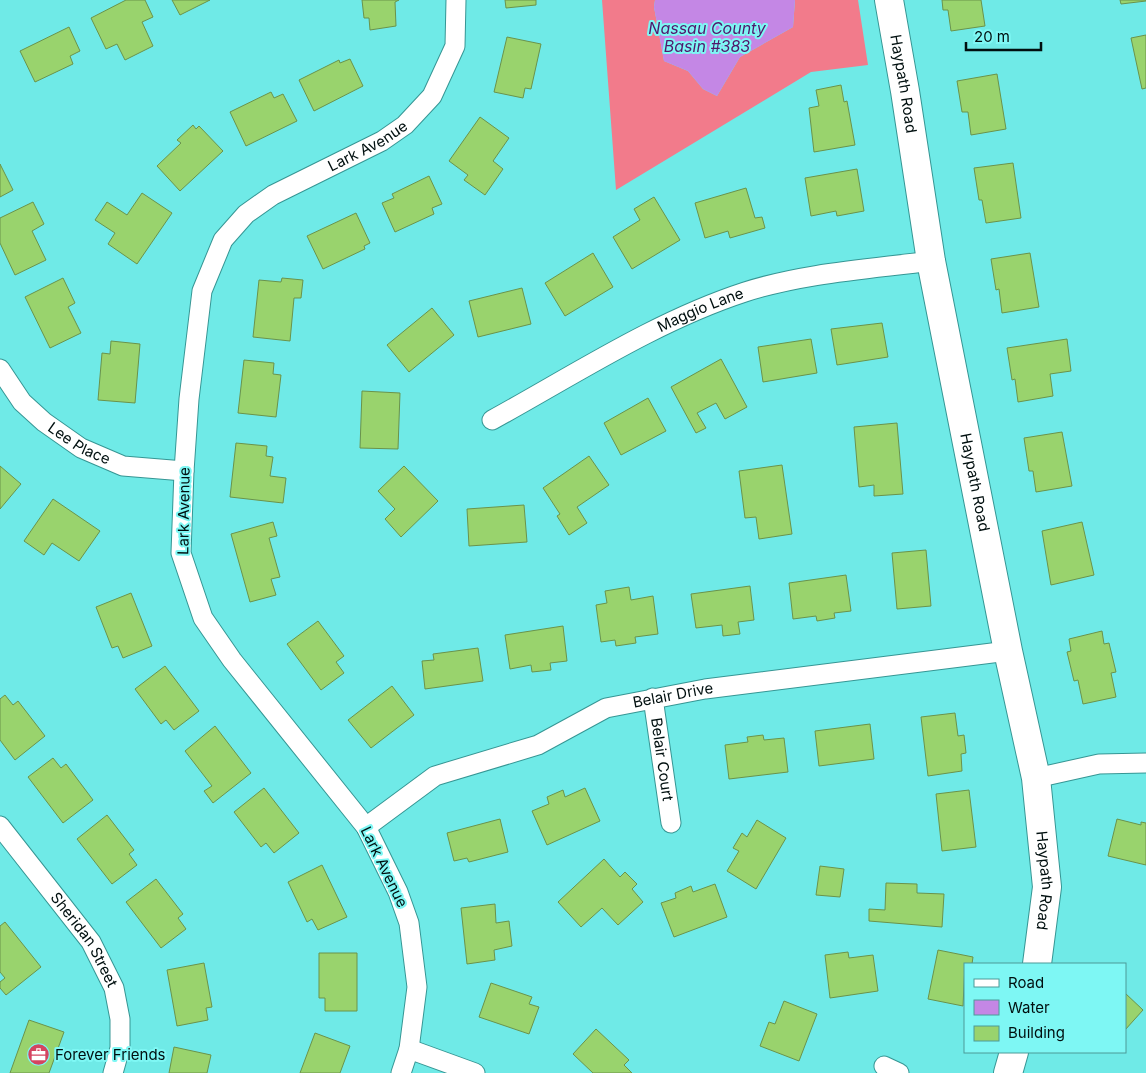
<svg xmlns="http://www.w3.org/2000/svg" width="1146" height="1073" viewBox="0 0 1146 1073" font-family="Inter,sans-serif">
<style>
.forest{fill:#f27b8b}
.water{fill:#c487e5}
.building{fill:#99d36d;stroke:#6a934b}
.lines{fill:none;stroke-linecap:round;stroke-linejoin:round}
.street-casing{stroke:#369694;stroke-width:21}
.secondary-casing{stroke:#369694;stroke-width:30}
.street{stroke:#fff;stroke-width:19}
.secondary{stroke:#fff;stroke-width:28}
.labels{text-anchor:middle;stroke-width:4;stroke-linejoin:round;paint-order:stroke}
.street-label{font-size:15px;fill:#000f0f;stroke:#7ef7f4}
.poi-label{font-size:15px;fill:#000f0f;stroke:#7ef7f4;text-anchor:start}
.water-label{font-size:16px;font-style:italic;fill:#51176b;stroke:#7ef7f4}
</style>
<rect width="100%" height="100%" fill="#6feae7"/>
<path class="forest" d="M602,0h53l-1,7 10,54 24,10 15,18 14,7 23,-39 53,-30 2,-27h63l10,65 -57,7 -195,118z"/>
<path class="water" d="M655,0h140l-2,27 -53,30 -23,39 -14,-7 -15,-18 -24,-10 -10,-54z"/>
<path class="building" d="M126,0h19l8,17 -11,5 11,24 -28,14 -8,-16 -11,5 -15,-31z
M172,0h38l-30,15z
M362,0h37l-4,2 1,24 -26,4 -1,-12h-5z
M505,0h31v5l-30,3z
M942,0h39l4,26 -34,5 -3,-21h-5z
M1120,0h26v1l-25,3z
M69,27l11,24 -10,5 3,8 -38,18 -15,-31z
M1146,35v53l-4,1 -11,-51z
M507,37l34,7 -10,45 -6,-1 -2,10 -29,-6z
M350,59l13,27 -49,25 -15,-31 40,-20 1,3z
M997,74l9,55 -35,6 -3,-23h-6l-5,-31z
M841,85l3,17 3,-1 8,44 -41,7 -5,-44 10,-2 -3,-16z
M271,92l3,6 9,-4 14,27 -51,25 -16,-34z
M480,117l29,21 -16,23 10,8 -18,26 -21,-15 4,-5 -19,-14z
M193,125l3,4 3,-3 24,25 -43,40 -23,-25 24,-23 -4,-3z
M1013,163l8,55 -35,5 -4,-23h-3l-5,-32z
M0,164l13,26 -13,7z
M857,169l7,42 -27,5 -1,-5 -25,5 -6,-38z
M429,176l13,28 -10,4 2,6 -39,18 -13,-29 12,-5 -2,-4z
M746,188l9,30 7,-1 3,11 -35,10 -2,-7 -23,7 -10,-35z
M142,193l30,20 -35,51 -29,-20 7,-11 -20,-13 12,-18 20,13z
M654,197l26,43 -48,29 -19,-32 27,-17 -6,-11z
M33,202l11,22 -12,7 14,29 -31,15 -15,-32v-25z
M356,213l14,30 -6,3 1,3 -42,20 -16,-33z
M593,253l20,34 -48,29 -20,-33z
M1030,253l9,54 -37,6 -3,-24 -3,1 -5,-31z
M63,278l12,25 -7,4 13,26 -31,15 -25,-51z
M282,278l21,2 -2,18h-7l-4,43 -37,-4 6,-57 22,2z
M522,288l9,36 -53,13 -9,-36z
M432,308l22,27 -45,37 -22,-27z
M882,323l6,34 -51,8 -6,-36z
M811,339l6,34 -54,9 -5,-35z
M1067,339l4,32 -21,3 3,22 -35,6 -3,-23 -3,1 -5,-32z
M111,341l29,3 -5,59 -37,-3 4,-47 8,1z
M721,359l26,48 -22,12 -9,-16 -19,10 9,15 -10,5 -25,-46z
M244,360l30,3 -1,11 8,1 -5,42 -38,-4z
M362,391l38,2 -2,56 -38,-1z
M648,398l18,33 -45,24 -17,-32z
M897,423l6,71 -29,2v-11l-15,2 -5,-60z
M1062,432l10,54 -36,6 -3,-21h-4l-5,-33z
M236,443l31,3 -1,10 7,1 -3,19 16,2 -3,25 -53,-6z
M589,456l20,29 -32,22 10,16 -18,12 -12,-19 3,-2 -17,-26z
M782,465l10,69 -33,5 -3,-22 -11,1 -6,-47z
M0,466l21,18 -21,25z
M404,466l34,35 -37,36 -16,-18 10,-10 -17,-18z
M53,499l47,32 -21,30 -27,-18 -8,12 -20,-14z
M524,505l3,37 -58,4 -2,-37z
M273,522l4,14 -8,2 11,39 -9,2 5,16 -26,7 -19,-68z
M1082,522l12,53 -43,10 -9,-54z
M926,550l5,56 -34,3 -5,-56z
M846,575l5,36 -17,2 1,5 -18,3 -1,-5 -23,3 -4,-36z
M750,586l4,34 -16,2 2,12 -17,2 -1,-11 -26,3 -5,-34z
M629,587l2,13 22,-4 5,38 -23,3 1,6 -20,3 -1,-6 -14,2 -5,-37 11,-2 -2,-12z
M131,593l21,53 -29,12 -5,-12 -6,2 -16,-41z
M318,621l26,35 -8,6 8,11 -23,17 -34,-46z
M563,626l4,35 -17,2 1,7 -19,2 -1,-7 -21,4 -5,-34z
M1102,631l2,13 5,-1 7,29 -5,1 5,24 -33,7 -5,-24 -4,1 -7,-29 4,-1 -2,-12z
M478,648l5,33 -58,8 -3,-28 12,-1 -1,-6z
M165,666l34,45 -25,19 -8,-10 -5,4 -26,-35z
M392,686l22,29 -43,33 -23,-28z
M5,695l8,10 5,-4 27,35 -30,24 -15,-20v-41z
M955,713l3,23 6,-1 2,18 -5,1 1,17 -34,5 -7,-59z
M870,724l4,35 -55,7 -4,-35z
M215,726l36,47 -38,30 -9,-12 8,-5 -27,-35z
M763,735l1,5 20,-2 4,34 -59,7 -4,-34 23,-3 -1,-5z
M53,758l8,10 5,-4 27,36 -30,23 -35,-46z
M264,788l35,45 -25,20 -8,-10 -5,4 -27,-35z
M585,788l15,33 -53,24 -15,-34 17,-7 -2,-7 16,-7 2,7z
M969,790l7,57 -34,4 -6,-57z
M107,815l27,35 -5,4 8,11 -25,19 -35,-45z
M500,819l8,33 -39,10 -2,-4 -13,3 -7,-28z
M1117,819l24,6v-3l5,1v42l-38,-9z
M757,820l29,18 -30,51 -29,-18 12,-20 -6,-3 9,-15 5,4z
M604,859l16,18 5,-5 12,12 -5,5 11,13 -25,23 -16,-17 -21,19 -23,-25z
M322,865l25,52 -29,13 -6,-11 -5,3 -19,-40z
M820,866l24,3 -4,28 -24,-2z
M156,879l27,35 -5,4 8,11 -25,19 -35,-46z
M886,883l31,1v9l27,1 -2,33 -73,-6v-12l16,1z
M715,884l12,33 -53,20 -13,-34 15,-5 -1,-5 16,-7 2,6z
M495,904l1,19 13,-2 3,25 -18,4 1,10 -28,4 -6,-56z
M5,922l36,45 -35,28 -6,-7v-6l5,-4 -5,-6v-46z
M938,950l35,7 -1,7h-7l-2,42 -35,-7z
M848,952l1,6 24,-3 5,36 -48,7 -5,-43z
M319,953h38v58h-32v-13h-6z
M204,963l8,44 -6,1 2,12 -31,6 -10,-56z
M491,983l41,14 -3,7 10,3 -10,27 -50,-17z
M1125,993l18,17 -18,20z
M784,1001l33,13 -18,47 -39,-15 9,-24 6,2z
M29,1020l35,12 -15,41h-39z
M596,1029l33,31 -5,5 8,8h-39l-20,-19z
M315,1033l35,13 -10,27h-40z
M174,1047l37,8 -4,18h-38z"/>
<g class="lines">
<defs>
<g id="street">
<path id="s1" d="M0,369l22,33 22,20 37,26 42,18 61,5"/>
<path id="s2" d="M492,420c82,-45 164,-99 253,-128 59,-19 125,-23 186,-31"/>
<path id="s3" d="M653,698l18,125"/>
<path d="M1036,778l63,-14 47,-1"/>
<path id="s4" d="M0,826l91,116 23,46 6,31v29l-7,25"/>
<path id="s5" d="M366,827l69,-51 103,-31 68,-37 99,-19 303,-38"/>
<path d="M409,1049l66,24"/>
<path d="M884,1066l15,7"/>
<path id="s6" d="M401,1073l8,-24 8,-62 -8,-64 -11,-31 -32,-65 -134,-167 -29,-42 -22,-65 3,-82 5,-72 13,-108 21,-51 23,-26 27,-19 109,-54 23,-16 27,-29 23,-50 1,-46"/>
</g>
<g id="secondary">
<path id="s7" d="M889,0l16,91 26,170 77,390 28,127 11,109 -10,77"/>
<path d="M1008,1073l6,-21"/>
</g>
</defs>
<use href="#street" class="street-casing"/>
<use href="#secondary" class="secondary-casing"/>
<use href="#street" class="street"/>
<use href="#secondary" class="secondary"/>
</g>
<defs>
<symbol id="office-disc" viewBox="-11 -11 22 22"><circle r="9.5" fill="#d44460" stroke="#7ef7f4"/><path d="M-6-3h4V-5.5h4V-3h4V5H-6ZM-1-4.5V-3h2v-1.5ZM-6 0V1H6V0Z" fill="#fff"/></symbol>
</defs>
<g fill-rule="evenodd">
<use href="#office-disc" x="26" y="1042" width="25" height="25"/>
</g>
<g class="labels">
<g class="street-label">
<text dy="5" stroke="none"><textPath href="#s7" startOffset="85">Haypath Road</textPath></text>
<text dy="5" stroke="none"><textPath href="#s6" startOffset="1084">Lark Avenue</textPath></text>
<text dy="5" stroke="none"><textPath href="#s2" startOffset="236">Maggio Lane</textPath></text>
<text dy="5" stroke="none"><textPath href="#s1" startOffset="111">Lee Place</textPath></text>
<text dy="5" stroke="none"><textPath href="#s7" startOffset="490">Haypath Road</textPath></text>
<text transform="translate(184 511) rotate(-89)" y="5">Lark Avenue</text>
<text dy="5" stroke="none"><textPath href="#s5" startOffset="339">Belair Drive</textPath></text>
<text dy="5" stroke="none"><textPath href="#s3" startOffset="62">Belair Court</textPath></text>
<text transform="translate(384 867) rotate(64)" y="5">Lark Avenue</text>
<text dy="5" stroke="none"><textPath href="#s7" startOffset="895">Haypath Road</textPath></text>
<text dy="5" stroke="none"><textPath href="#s4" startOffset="142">Sheridan Street</textPath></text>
</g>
<g class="poi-label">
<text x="55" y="1060">Forever Friends</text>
</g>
<g class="water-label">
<text x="707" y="34">Nassau County<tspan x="707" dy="18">Basin #383</tspan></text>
</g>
</g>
<rect x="964" y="963" width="162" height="90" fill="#7ef7f4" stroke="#4c9a98"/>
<rect x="974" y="979" width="25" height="8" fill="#ffffff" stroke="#4c9a98"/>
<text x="1008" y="988" font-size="15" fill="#000f0f">Road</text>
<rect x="974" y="1000" width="25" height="15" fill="#c487e5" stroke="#4c9a98"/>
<text x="1008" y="1013" font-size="15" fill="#000f0f">Water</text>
<rect x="974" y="1026" width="25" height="15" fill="#99d36d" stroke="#4c9a98"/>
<text x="1008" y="1038" font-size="15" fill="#000f0f">Building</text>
<path d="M966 42v8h75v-8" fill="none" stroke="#000f0f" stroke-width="2.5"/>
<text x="974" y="42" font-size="15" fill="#000f0f" stroke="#7ef7f4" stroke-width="4" paint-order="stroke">20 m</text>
</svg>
